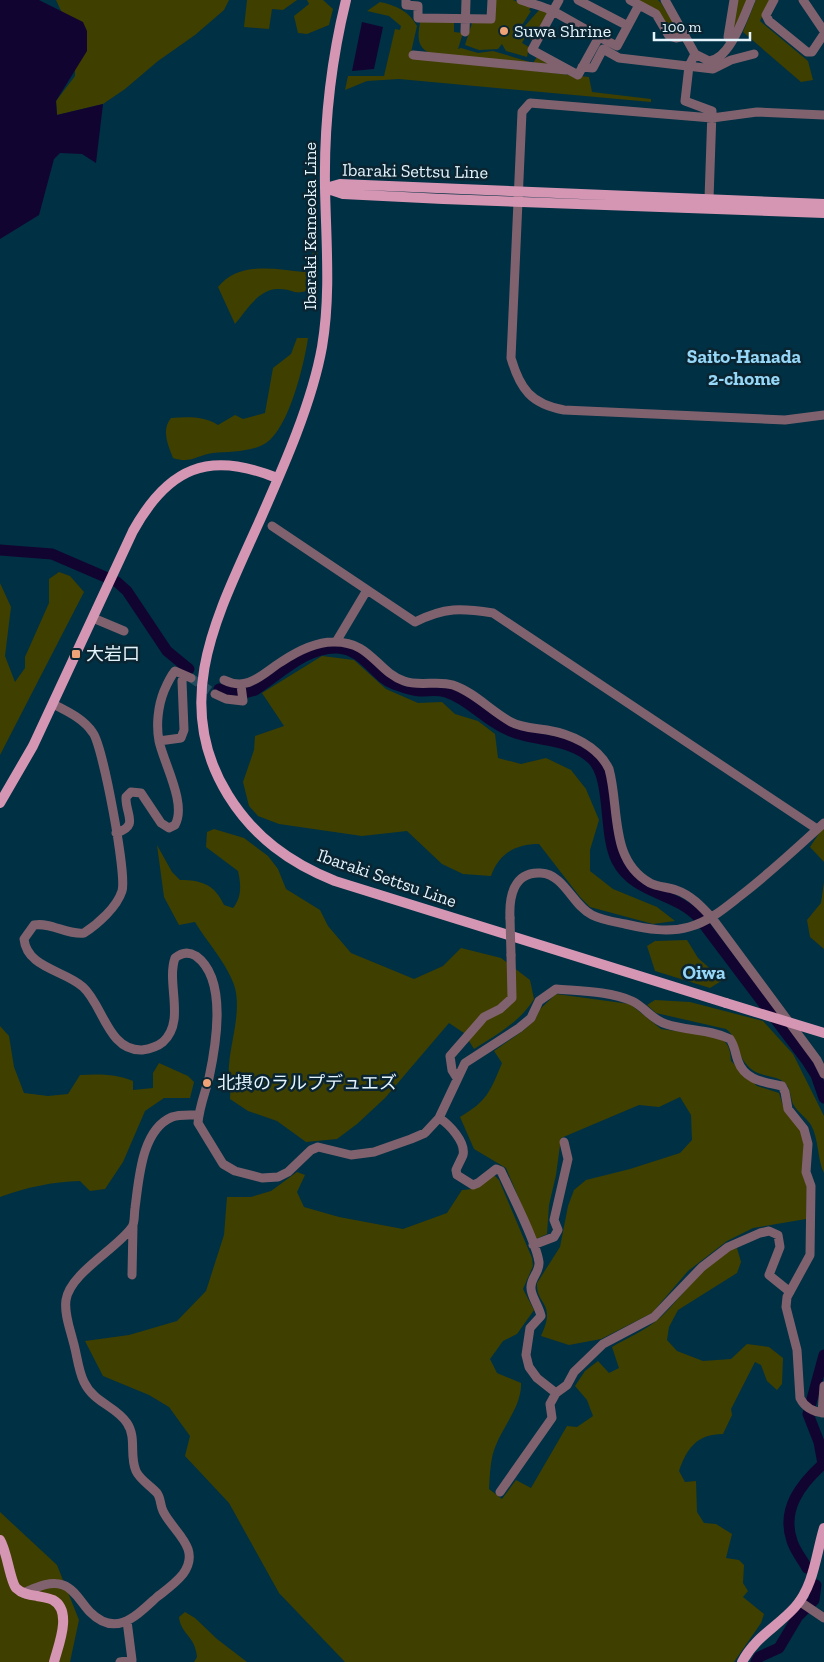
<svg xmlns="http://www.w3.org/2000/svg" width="824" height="1662" viewBox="0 0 824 1662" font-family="'Zilla Slab','Noto Sans JP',serif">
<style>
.green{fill:#3f3f00}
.water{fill:#120430}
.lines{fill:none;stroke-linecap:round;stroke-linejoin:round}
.river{stroke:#120430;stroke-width:11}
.minor-tunnel{stroke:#224d5f;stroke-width:9;stroke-dasharray:9 4.5;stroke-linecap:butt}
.minor{stroke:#80626f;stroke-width:9}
.major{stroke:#d596b3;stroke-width:10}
.minor-bridge{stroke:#80626f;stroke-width:9}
.major-bridge{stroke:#d596b3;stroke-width:10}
.poi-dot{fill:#efa377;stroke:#0a2531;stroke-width:2}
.labels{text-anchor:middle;stroke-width:5;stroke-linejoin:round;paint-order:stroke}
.poi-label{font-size:18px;fill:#e4f4fc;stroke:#0a2531;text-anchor:start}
.street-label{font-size:18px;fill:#e4f4fc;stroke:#0a2531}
.neighbourhood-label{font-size:19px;font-weight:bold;fill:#96d6f6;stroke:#0a2531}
</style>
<rect width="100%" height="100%" fill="#003043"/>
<path class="green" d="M56,0h173l-5,10 -29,25 -37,26 -33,28 -22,15 -46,11 -1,-14 19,-25v-35z
M247,0h50l-14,10 -11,-1 -3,20 -25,-2z
M307,0h16l10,9 -4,16 -22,9 -9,-1 -4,-17 15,-12z
M495,0h18l18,7 -2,3 2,1 -9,14 2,2 16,-18 8,5 -14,27 -9,-4 -3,6 7,4 -2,10 -21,-6 -4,-7 -4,5 -19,1 -14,-5 7,-22 21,-1z
M637,0h21l3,3 18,29 -1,4 -4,-1z
M737,0h11l-16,34z
M756,0h14l-10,21 48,40 5,19 -12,2 -58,-50z
M380,2c15,3 29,9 37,24l-7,31 179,20 3,15 59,7v3l-252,-23 -32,2 -22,9 3,-14h36l11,-47 5,1 1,-4 -12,-10 -22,-5z
M420,22h34v10l9,1 -5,16 3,-1 17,5 15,-2 40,12 4,-6 21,10 -128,-14c-14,-6 -12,-18 -10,-31z
M318,242l-1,44c-25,13 -20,2 -41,3 -19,2 -30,22 -41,35l-17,-37c21,-26 56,-18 86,-15z
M297,338h11c-4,27 -19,90 -42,105 -14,9 -37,9 -53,10 -16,2 -22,11 -40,5 -5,-13 -12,-28 -2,-40 17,-1 32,-2 47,7l17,-10 8,4 22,-6 8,-45 18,-14z
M59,572l11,4 14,16 -84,163v-172l11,24 -6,49 10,26 10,-14v-11l24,-54v-24z
M322,656l32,4 32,29 32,14 24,-1 13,12 23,7 17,13 3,24 23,6 25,-6 25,12 15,19 13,31 -9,30v21l23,18 44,18 18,14 -22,3 -63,-17 -10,-10 -41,-53c-23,0 -40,9 -48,32l-28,-2 -21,-10 -35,-33 -45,5 -83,-12 -21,-8 -9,-10 -6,-24 11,-32 1,-14 29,-10 -22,-33z
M824,826v36l-14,-15z
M214,829l30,9 24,18 10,13 8,20 34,21 8,16 23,27 63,26 29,-13 18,-18 40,10 29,22 4,19c-14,23 -38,36 -60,50l-10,-16 -15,-10 -64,75 -28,26 -20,15 -31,3 -29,-21 -29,-10 -18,-12c1,-14 -2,-22 -1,-34 2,-25 12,-52 6,-77 -6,-22 -28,-46 -40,-66l-16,3 -15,-28 -7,-52 15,27 8,8c22,0 35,5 44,25l9,3c9,-11 8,-24 5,-37l-32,-24 1,-15z
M824,882v67l-14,-12 -3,-17 14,-17z
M687,940l11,18 25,22 -13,8 -55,-17 -8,-25 8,-5z
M556,994l74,10 31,25 57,8c11,6 12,12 13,24l26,25 22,7 5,16 17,21 3,14 -2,27 5,16 -1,32 -53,9 -26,13 -39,30 -36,42 -51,26 -32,6 -28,-9c16,-34 -5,-30 -4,-53l23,-36 8,-41 6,-16 12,-10 44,-11 50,-16 12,-13 -1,-25 -11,-18 -21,10 -20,-2 -78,33 -5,37 -7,30 -2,29 -11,5 -30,-71 -32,-19 -14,-32c27,-16 30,-25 42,-54l-8,-12 30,-21 11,-10 5,-11z
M655,1000l35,2 73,19 30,33 31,62v57c-7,-14 -5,-34 -13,-48 -5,-8 -14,-13 -18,-21 -3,-7 -2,-15 -8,-21 -11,-10 -26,-4 -38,-18 -11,-12 -7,-25 -21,-36l-70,-16 -9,-8z
M0,1026l9,10 5,31 10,26 24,3 20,-2 12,-19c19,-1 36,-1 53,6v9l20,-2v-15l6,-10 29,13 6,6 -4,16h-26l-19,13 -22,51 -18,27 -15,2 -10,-10c-28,1 -53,6 -80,16z
M297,1172l8,3 -8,17 7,15 35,10 64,12 44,-16 15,-23c24,-1 18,-11 32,-15l5,5 33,78 1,8 -10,23 11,21 -17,24 -14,7 -13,18 7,14 24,10c1,22 -17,42 -25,62 -6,13 -6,30 -7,44l13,10 14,-19 15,8 36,-62 10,1 16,-11 -6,-16 -12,-14 10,-15 13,-10 11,12 10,-5 -7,-21c15,-9 36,-18 49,-30 18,-17 53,-65 76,-69l4,14 -4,11 -59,37 -9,17 -2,13 10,11 26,10 28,-2 16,-15 22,3 14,11 -1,26 -5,6 -10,-9 -6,-16 -6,-3 -24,47 1,6 -9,19c-26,0 -36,14 -44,37l6,11 11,-1 1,31 7,11 12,1 16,10 -6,24 13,2 5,5 -1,18 5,8 -5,6 21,17 -3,9 -27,39h-389l-66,-69 -50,-90 -44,-47 5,-20 -21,-29 -20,-12 -46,-19 -18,-35 44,-6 48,-14 29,-30 18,-56 3,-38h24l20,-6z
M0,1512l57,53 22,55 -9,42h-70z
M185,1612l10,6 22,21 30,23h-53l3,-5c-2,-22 -16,-22 -18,-40z"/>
<path class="water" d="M0,0h39l44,22 4,9v20l-31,50 1,14 46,-11 -7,59 -14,-9 -22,-1 -6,6 -15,56 -39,24z
M362,22l21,5 -9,42 -22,2z"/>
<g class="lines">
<path class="river" d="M0,550l52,4 65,28 10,9 40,60 22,18
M219,689c13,4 23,6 36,1 24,-15 52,-44 83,-42 27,2 36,29 56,36 8,3 17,7 26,7 9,0 17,-2 26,1 22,7 37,26 58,36 28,15 63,8 88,31 20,19 11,75 25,102 17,33 58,31 82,57l108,143 9,14 8,23
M807,1568c-4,-8 -12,-17 -15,-27 -11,-32 9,-57 31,-77l-4,-22 -11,-28 16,-59
M756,1662l3,-5 20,-9 19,-32 16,-16 2,-15"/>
<path class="minor-tunnel" d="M191,678l24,16"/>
<path class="minor" d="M406,0v5l12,1v12l73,1 1,-19
M521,0c11,4 21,6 32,11l-21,39 46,25 21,-38 18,9 22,-41
M559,0l-6,11 46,26
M578,0l50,26
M630,0l26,14 13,22 7,2 9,-2
M665,0l30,54 14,7c21,-2 34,-43 42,-61
M774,0l-8,15 3,6 38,31h5l12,-18
M803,0l21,31
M465,32l1,-32
M731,42l-3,-5 6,-37
M695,54l-6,12 -4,35 27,10 -3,88
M413,55l153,15
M582,67l11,1 10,-19 16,9 94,11 18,-9 23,-6
M824,115l-67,-3 -45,6 -182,-15 -8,9 -11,246c9,31 20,46 53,52l221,10 39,-5
M272,526l143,96c30,-15 46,-14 78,-9l324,216
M93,618l31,13
M336,642l31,-52
M224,680c24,12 38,-6 57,-18 15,-10 34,-20 52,-20 38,-1 43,29 71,39 16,6 33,-1 49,4 21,7 38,26 58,37 11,6 24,6 36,8 24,4 51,16 62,39 11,40 0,91 41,114 8,4 18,4 26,7 15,5 26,17 36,28l105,142 7,14
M215,694l11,5 17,2 -2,-16
M53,704c14,7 31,15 40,29 10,14 34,142 29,158 -5,16 -24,33 -38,42 -18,2 -32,-11 -50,-8l-10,14c3,29 40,31 59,48 20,18 25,64 59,63 7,-1 15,-3 21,-8 23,-21 3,-58 12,-84 6,-5 13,-7 21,-2 32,23 20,89 13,122 -4,15 -10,30 -11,45l25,41 12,7 27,7 16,-1 10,-5 23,-22 7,-3 33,8 23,-3 37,-13 14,-6 14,-15 26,-55 54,-35 12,-10 8,-17 17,-12c23,2 54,2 76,12 13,6 20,19 34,23 21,7 44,5 64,15 5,7 5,14 8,22 7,20 27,21 44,25l3,6 3,17 16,20 4,15 -2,28 5,14 -1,69 -23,42 -1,10 11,43 3,48c5,10 14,14 24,15
M159,741l22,-3 3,-8 -2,-49 2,-6
M116,833c24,-7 9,-19 10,-36l5,-5 10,1 20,30 8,5 6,-3c12,-21 -11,-61 -16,-84 -3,-16 -1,-35 5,-50 3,-7 6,-14 11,-20l16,7
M510,918c-1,-20 3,-47 31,-45 23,1 32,33 51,42 10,5 23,7 33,9 22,5 43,9 64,3 22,-6 38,-21 55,-34 28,-22 54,-46 80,-70
M457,1078l-5,-8 -2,-14 34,-39 16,-8 12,-11 -1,-43
M439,1118c10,6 27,24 24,37 -2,5 -5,10 -7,15l1,5 16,10 5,-2 18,-14 5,2c10,22 35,70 38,91 1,10 -8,15 -8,25 -1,8 8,19 10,29l-11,12 -4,27 3,12 8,11 19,15
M533,1245l21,-8 4,-7 -4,-10 14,-61 -4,-17
M132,1275l1,-49
M822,1413l2,-27
M500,1492l52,-74 -2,-14 6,-11 11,-8 7,-13 29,-28 51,-27 48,-50 26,-20 32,-14 9,-2 9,4 2,12 -11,28 21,17
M23,1593c12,-5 27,-13 40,-8 12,4 19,19 27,27 26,26 46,4 67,-15 9,-7 19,-14 26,-23 19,-26 -10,-42 -20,-63 -3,-6 -2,-13 -6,-18 -6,-7 -17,-13 -21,-22 -7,-16 1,-33 -9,-48 -11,-17 -33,-20 -43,-41 -6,-12 -7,-28 -11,-41 -3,-12 -9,-28 -7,-41 4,-27 52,-52 66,-73 3,-4 2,-13 3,-19 4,-28 6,-78 37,-91 7,-3 19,-2 27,-2
M799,1601l25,17
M120,1662l12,-2 -5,-39"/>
<path class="major" d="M346,0c-15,61 -22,125 -21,187 1,54 6,107 -3,160 -10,56 -39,121 -62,173 -40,90 -91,180 -32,275 26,42 62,68 107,86l391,122
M325,188l18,6 100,5 381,14
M326,188l14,-4 484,20
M0,803l33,-57 100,-215c35,-63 75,-81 144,-53
M0,1540c7,11 10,41 16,48 6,6 14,7 21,8 5,1 12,2 16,4 20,11 5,46 1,62
M742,1662c14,-26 34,-34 53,-55 19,-21 21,-53 29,-79"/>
<path class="minor-bridge" d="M510,918l1,37"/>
<path class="major-bridge" d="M726,1003l98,30"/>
</g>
<g class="poi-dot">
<circle cx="504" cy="31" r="5"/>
<rect x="71" y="649" width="10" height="10" rx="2.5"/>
<circle cx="207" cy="1083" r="5"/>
</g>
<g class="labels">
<g class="poi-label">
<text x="514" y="37">Suwa Shrine</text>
<text x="86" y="660">大岩口</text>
<text x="217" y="1089">北摂のラルプデュエズ</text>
</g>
<g class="street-label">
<text transform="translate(415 171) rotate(1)" y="6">Ibaraki Settsu Line</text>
<text transform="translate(310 226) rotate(-90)" y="6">Ibaraki Kameoka Line</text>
<text transform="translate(387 878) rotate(19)" y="6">Ibaraki Settsu Line</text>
</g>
<g class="neighbourhood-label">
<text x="744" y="363">Saito-Hanada<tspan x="744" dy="22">2-chome</tspan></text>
<text x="704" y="979">Oiwa</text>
</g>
</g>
<path d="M654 32v8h96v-8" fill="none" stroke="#e4f4fc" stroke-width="2.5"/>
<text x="662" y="32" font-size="15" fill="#e4f4fc" stroke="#0a2531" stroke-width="4" paint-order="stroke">100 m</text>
</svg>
